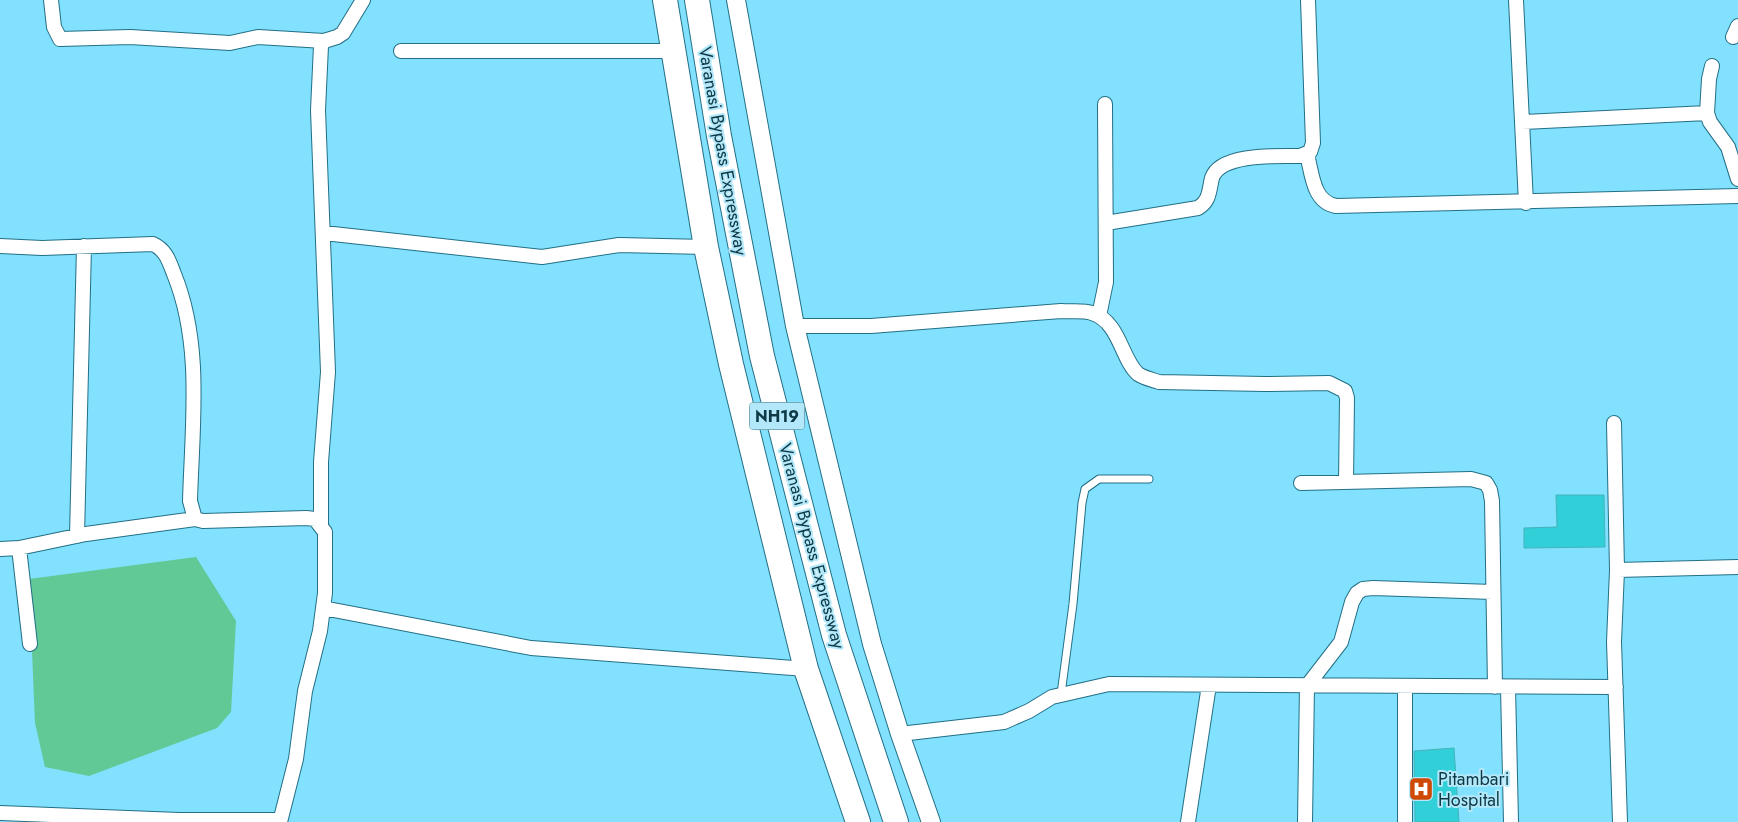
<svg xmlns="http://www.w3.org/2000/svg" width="1738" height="822" viewBox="0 0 1738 822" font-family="Jost,sans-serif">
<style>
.water{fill:#60c996}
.building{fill:#31cfd8;stroke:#45b3b9}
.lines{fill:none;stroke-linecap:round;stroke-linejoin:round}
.service-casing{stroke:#236f85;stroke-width:9}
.minor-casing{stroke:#236f85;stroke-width:16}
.tertiary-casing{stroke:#236f85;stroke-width:20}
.trunk-casing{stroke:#236f85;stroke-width:26}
.service{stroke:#fff;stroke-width:7}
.minor{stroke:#fff;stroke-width:14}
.tertiary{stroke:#fff;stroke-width:18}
.trunk{stroke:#fff;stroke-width:24}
.labels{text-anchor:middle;stroke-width:4;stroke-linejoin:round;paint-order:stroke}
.shield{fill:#b3e8fa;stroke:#3f6d7b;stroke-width:1}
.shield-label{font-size:16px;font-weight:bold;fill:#0d3844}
.street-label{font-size:18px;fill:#0d3844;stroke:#b3e8fa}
.poi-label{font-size:18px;fill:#0d3844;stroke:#b3e8fa;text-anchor:start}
</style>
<rect width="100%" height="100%" fill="#81e1fe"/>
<path class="water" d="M196,557l40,64 -5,91 -14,16 -128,48 -44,-9 -10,-44 -6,-144z"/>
<path class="building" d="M1556,495h48l1,52 -81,1v-20l33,-1z
M1454,748l5,74h-44l-1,-71z"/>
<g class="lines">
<defs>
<path id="service" d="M1061,694l12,-90 9,-101 3,-14 14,-10h50"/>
<path id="minor" d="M51,0l3,27 6,12 70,-2 100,6 28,-6 66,4
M1516,0l10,203
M1733,37l5,-11
M401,51h272
M1712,66l-3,13 -2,34 3,9 18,25 10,32
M1522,122l185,-9
M1307,154c5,20 6,48 29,52l402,-10
M1106,223l92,-15c12,-7 11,-18 14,-30 8,-25 66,-22 88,-22l10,-4 3,-9 -5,-143
M324,233l218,24 77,-12 87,2
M0,246l42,2 111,-4c13,6 16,17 21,30 29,71 18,152 16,227l5,18 8,2 103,-3 9,1 10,13v61l-5,38 -15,60 -9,68 -16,63
M1099,316l7,-34 -1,-178
M795,326h76l190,-15c10,1 22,-1 31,2 28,9 29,46 46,61 6,4 15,6 21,8l106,2 64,-1 16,8 2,7 -1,84
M1614,423l3,147
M1301,483l170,-4 15,4 4,7 2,11 3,186
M321,525v-63l7,-90 -10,-262 3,-64 3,-5 13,-4 6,-4 20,-33
M77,536l7,-290
M19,548l11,96
M0,549l19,-1 67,-14 109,-15
M323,608l208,40 275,21
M1508,687l3,135
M900,734l104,-12 25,-11 23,-14 57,-13 507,3
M0,813l179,7h101
M1188,822l21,-137
M1305,822l2,-136 34,-44 11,-40 5,-9 6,-4 10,-1 120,4
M1405,822v-135
M1620,822l-6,-180 3,-72 121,-3"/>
<path id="tertiary" d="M736,0l59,326 77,318 28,90 31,88"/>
<path id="trunk" d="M665,0l41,247 25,117 75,305 52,153
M697,0l22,136 43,220 72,279 62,187"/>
</defs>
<use href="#service" class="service-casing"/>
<use href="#minor" class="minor-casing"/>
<use href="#tertiary" class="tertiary-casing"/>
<use href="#trunk" class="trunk-casing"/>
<use href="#service" class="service"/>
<use href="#minor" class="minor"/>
<use href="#tertiary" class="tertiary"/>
<use href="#trunk" class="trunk"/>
</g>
<defs>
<symbol id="hospital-square" viewBox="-11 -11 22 22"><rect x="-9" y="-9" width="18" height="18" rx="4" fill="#ce4903" stroke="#b3e8fa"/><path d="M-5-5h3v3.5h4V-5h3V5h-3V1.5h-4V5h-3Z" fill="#fff"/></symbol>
</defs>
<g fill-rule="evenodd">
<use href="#hospital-square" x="1407" y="775" width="28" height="28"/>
</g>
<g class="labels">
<rect class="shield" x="749.5" y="402.5" width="55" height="27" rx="4"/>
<g class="shield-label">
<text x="777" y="422">NH19</text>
</g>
<g class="street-label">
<text transform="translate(723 151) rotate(80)" y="6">Varanasi Bypass Expressway</text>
<text transform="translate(812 546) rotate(75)" y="6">Varanasi Bypass Expressway</text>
</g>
<g class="poi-label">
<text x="1438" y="785">Pitambari<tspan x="1438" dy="21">Hospital</tspan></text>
</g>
</g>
</svg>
